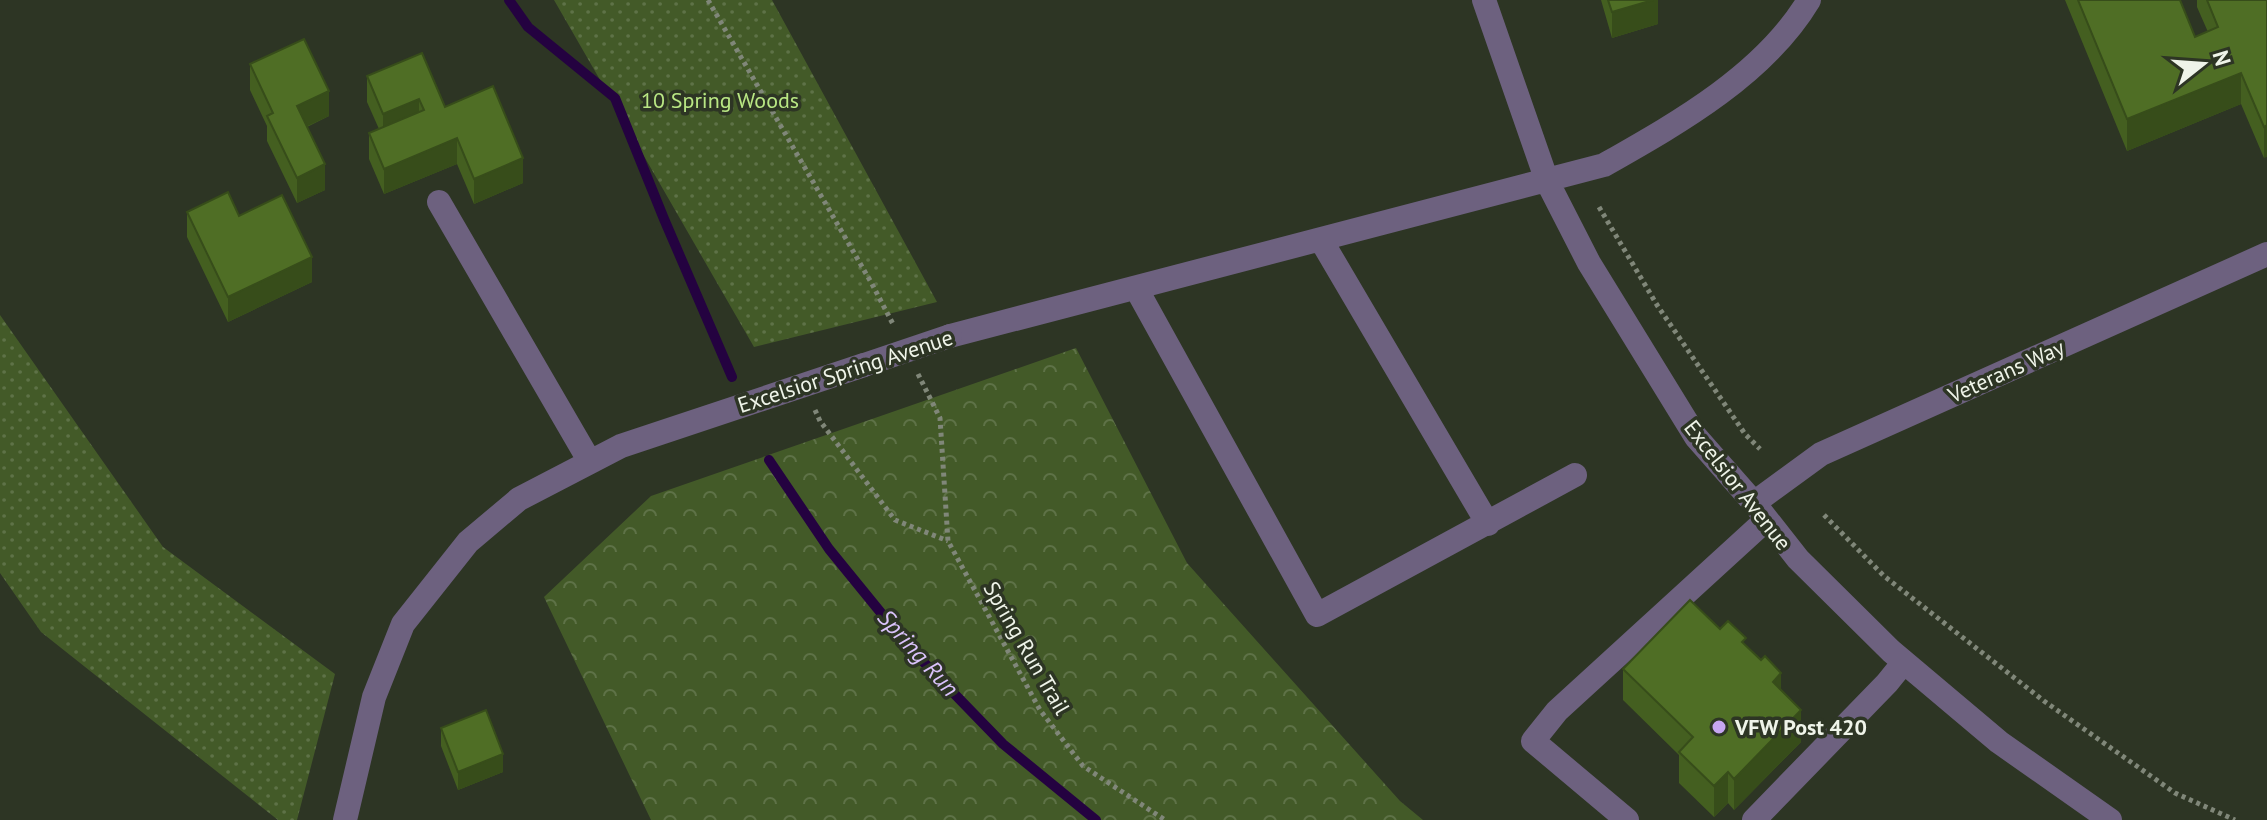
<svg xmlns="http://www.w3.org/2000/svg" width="2267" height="820" viewBox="0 0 2267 820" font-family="'PT Sans',sans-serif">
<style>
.forest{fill:url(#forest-crowns)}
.park{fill:url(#park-dots)}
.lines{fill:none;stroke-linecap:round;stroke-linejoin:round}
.stream{stroke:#240240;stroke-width:10}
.path{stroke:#808779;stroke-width:5;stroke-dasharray:4 4;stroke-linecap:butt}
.minor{stroke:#6d617f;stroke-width:24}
.minor-bridge{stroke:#6d617f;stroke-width:24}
.wall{fill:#445f20}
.shaded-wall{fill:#374d1a}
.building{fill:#4f6e25;stroke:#374d1a;stroke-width:2}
.poi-dot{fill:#c6a6f0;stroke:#2d3524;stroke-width:3}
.labels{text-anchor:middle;stroke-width:7;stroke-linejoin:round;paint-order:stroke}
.park-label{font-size:22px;fill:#b9e784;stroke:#2d3524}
.street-label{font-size:22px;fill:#eff4e9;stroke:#2d3524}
.poi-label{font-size:22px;font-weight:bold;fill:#eff4e9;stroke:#2d3524;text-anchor:start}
.water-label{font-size:24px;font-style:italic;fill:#dac2fb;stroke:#2d3524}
</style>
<defs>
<pattern id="forest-crowns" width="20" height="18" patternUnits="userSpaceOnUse" patternTransform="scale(2)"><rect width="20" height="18" fill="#435a28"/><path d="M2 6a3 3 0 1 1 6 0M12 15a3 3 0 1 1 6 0" fill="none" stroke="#5e7247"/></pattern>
<pattern id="park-dots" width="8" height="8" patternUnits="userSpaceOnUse" patternTransform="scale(2)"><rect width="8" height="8" fill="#435a28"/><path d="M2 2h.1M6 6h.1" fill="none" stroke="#5e7247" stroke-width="1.8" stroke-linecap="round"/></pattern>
</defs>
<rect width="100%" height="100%" fill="#2d3524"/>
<path class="forest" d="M1076,348l111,215 213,238 23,19h-772l-107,-223 107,-101z"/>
<path class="park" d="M554,0h218l165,302 -183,45z
M0,315l163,232 172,127 -38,146h-19l-237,-188 -41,-59z"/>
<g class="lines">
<path class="stream" d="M509,0l19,27 87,71 49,121 68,158
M769,460l60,89 79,97 95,98 93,76"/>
<path class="path" d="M708,0l164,284 22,42
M1599,207l58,98 88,129 15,15
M918,374l22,44 8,123 92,169 43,56 82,54
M815,410l5,11 75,99 53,21
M1824,515l60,61 160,125 131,92 60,27"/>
<path class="minor" d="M1484,0l63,181 42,82 107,174 58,66 44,56 93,92 108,91 111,78
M439,202l151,260
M1321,240l167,284
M1136,288l181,327 258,-140
M950,336l654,-171c74,-42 160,-90 205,-165
M1754,503l67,-49 446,-200
M345,820l29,-123 29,-73 65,-82 51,-43 102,-53 243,-81
M1627,820l-94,-79 24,-30 209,-191
M1754,820l133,-137 17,-21"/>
<path class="minor-bridge" d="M864,365l86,-29"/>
</g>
<path class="wall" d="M1601,0h57v24l-46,14z
M2065,0h115l15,37 13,-5 -11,-25v-7h70l-3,158 -23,-54 -114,47z
M250,64l79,52 -22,11 18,63 -28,13 -30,-62v-15l-17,-36z
M367,76l78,31 78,76 -49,21 -17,-40 -73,30 -15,-35v-26l10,-4 -12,-27z
M187,212l52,4 73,66 -84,40 -41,-85z
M1720,629l26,17 35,44 20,52 -67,68 -6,-7 -14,14 -35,-34v-28l-56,-55v-31z
M441,728l62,44 -45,18 -17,-44z"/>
<path class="shaded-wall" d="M1653,0h5v24l-46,14v-26z
M2241,73v31l-114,47v-32z
M329,91v25l-32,15v-25z
M419,99v25l-36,15v-25z
M2267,125v32l-3,1v-31z
M457,138v26l-73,30v-25z
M523,158v25l-49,21v-25z
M325,164v26l-28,13v-25z
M312,257v25l-84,40v-25z
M1781,673v31l-8,-22z
M1801,710v32l-67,68v-31z
M503,754v18l-45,18v-18z
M1728,772v31l-14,14v-31z"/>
<path class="building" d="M1608,0h45l-41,12z
M2078,0h102l15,37 23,-10 -11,-27h60v125l-3,2 -23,-54 -114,46z
M304,39l25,52 -32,15 28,58 -28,14 -30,-62 6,-3 -23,-49z
M422,53l23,54 48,-21 30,72 -49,21 -17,-41 -73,31 -15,-36 55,-23 -5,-11 -36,15 -16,-38z
M228,192l11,24 43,-21 30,62 -84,40 -41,-85z
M1690,600l30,29 8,-8 18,17 -4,4 19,18 4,-4 16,17 -8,9 28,28 -67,69 -6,-7 -14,14 -35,-34 14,-15 -70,-68z
M486,710l17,44 -45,18 -17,-44z"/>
<circle class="poi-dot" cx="1719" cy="727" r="8"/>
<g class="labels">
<g class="park-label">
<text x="720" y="108">10 Spring Woods</text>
</g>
<g class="street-label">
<text transform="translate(845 371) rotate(-18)" y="8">Excelsior Spring Avenue</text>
<text transform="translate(2006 371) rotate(-24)" y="8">Veterans Way</text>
<text transform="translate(1738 485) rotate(52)" y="8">Excelsior Avenue</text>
<text transform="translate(1027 648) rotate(60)" y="8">Spring Run Trail</text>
</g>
<g class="poi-label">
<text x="1735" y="735">VFW Post 420</text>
</g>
<g class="water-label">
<text transform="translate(918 653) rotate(48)" y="8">Spring Run</text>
</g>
</g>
<g transform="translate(2203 64) rotate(73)" stroke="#2d3524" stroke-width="6" paint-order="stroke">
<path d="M0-6L14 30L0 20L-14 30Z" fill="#eff4e9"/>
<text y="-12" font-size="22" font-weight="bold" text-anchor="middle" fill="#eff4e9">N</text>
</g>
</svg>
